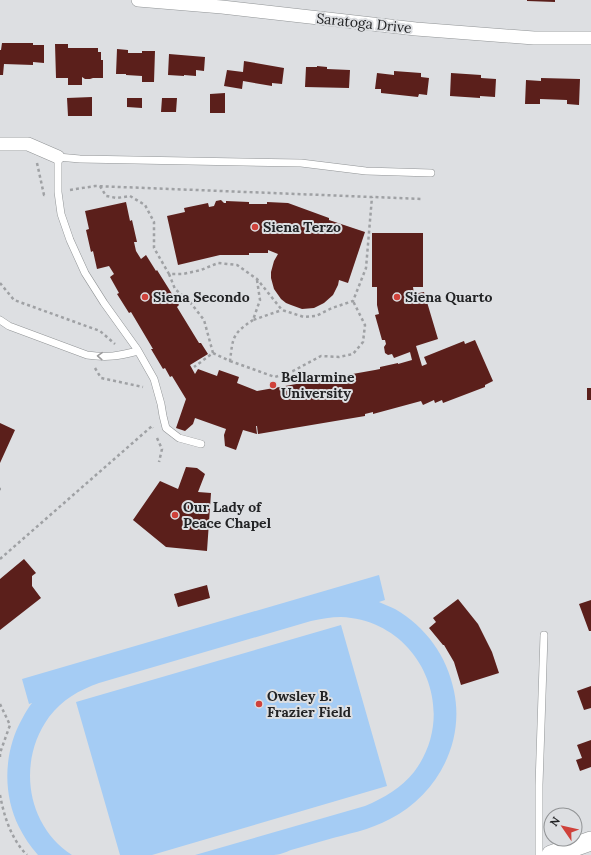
<svg xmlns="http://www.w3.org/2000/svg" width="591" height="855" viewBox="0 0 591 855" font-family="Lora,serif">
<style>
.green{fill:#a5ccf4}
.building{fill:#5b1f1b}
.lines{fill:none;stroke-linecap:round;stroke-linejoin:round}
.service-casing{stroke:#919496;stroke-width:8}
.minor-casing{stroke:#919496;stroke-width:14}
.secondary-casing{stroke:#919496;stroke-width:20}
.path{stroke:#9fa1a4;stroke-width:2.5;stroke-dasharray:3 3;stroke-linecap:butt}
.service{stroke:#fff;stroke-width:7}
.minor{stroke:#fff;stroke-width:13}
.secondary{stroke:#fff;stroke-width:19}
.oneway{stroke:#9c9c9d}
.poi-dot{fill:#cf413a;stroke:#dddfe2;stroke-width:1.5}
.labels{text-anchor:middle;stroke-width:4;stroke-linejoin:round;paint-order:stroke}
.street-label{font-size:14px;fill:#222325;stroke:#dddfe2}
.poi-label{font-size:14px;font-weight:bold;fill:#222325;stroke:#dddfe2;text-anchor:start}
</style>
<rect width="100%" height="100%" fill="#dddfe2"/>
<path class="green" d="M379,575l6,25 -6,2c5,2 11,5 16,7 31,18 52,47 59,82 11,52 -17,104 -64,128 -20,11 -43,15 -64,21 -12,3 -23,7 -35,10 -5,2 -12,5 -17,5 -8,0 -17,0 -25,0 -18,0 -36,0 -54,0l170,-49c19,-8 36,-18 49,-34 47,-62 5,-152 -73,-155 -10,0 -20,2 -30,4l-212,62c-20,7 -37,17 -50,34 -32,44 -23,108 23,138h-34c-8,-9 -14,-18 -19,-28 -17,-34 -15,-76 3,-108 3,-6 6,-11 10,-16l-3,1 -7,-25z
M341,625l46,161 -235,69h-32l-44,-153z"/>
<path class="building" d="M527,0h28v2l-28,-1z
M2,43h31v2h11v18l-11,-1v3l-29,-1 -1,11h-3v-25h1z
M55,44h13v4h30v4h3v8h2v18h-10l-3,1h-5l-3,-2v8h-14v-7h-12z
M117,49l11,1v3h14v-2h13l-1,31h-12v-6l-16,-1v-1h-10z
M169,54l36,3 -1,14 -8,-1v6l-12,-1v1l-16,-1z
M244,61l40,7 -2,16 -10,-1v3l-29,-5 -1,8 -18,-3 3,-16 16,2z
M317,66l10,1v2l23,1 -1,18 -44,-1 1,-20h11z
M394,71l27,2v4l8,1 -2,17 -8,-1 -1,3 -37,-4v-4h-6l2,-16 17,2z
M451,73l30,2v3l15,1 -1,18 -15,-1v2l-30,-2z
M541,78l39,1 -1,26 -12,-1v-4l-27,-1v5h-15l1,-24 15,1z
M225,93v20h-15v-19z
M92,97v19h-24l-1,-18z
M127,98h15v10l-15,-1z
M162,98h15l-1,14h-15z
M221,200l3,3h2v-2l23,1v2h18v-2l21,1 41,15v2l36,12 -17,51 -9,-3 -1,5 -5,10 -9,8 -10,5 -12,1 -11,-4 -5,-2 -5,-4 -7,-10 -3,-11v-6l3,-11 4,-7 -10,-4v3h-19v2h-29l-42,10 -11,-49 18,-4 -1,-4 24,-5 1,4 5,-1 2,-5z
M126,202l4,19 2,-1 5,22h-3l2,9 5,8 5,-4 10,16 1,-1 22,35 -2,2 22,36h2l7,11 -18,11 5,9 3,-5 19,7 2,-6 20,7 -2,6 20,8 118,-21 5,-1v-2l18,-4v1l14,-4 -2,-8 -16,6 -2,-4 -4,1 -3,-2 -1,-6 2,-3 -1,-4h-3l-7,-25 4,-1 -2,-9v-18h-5v-54h51v54h-10l1,7 10,-2 14,47 -22,7 6,20 5,-2 -3,-7 40,-16 1,3 10,-4 18,41 -8,4v2l-42,16 -1,-3 -7,3 -1,-3 -11,5 -2,-4 -48,13v-2l-8,2v2l-107,18 -1,-8h-1l1,8 -14,-4 -7,20 -11,-4 -1,-11 2,-6 -31,-11 -2,6 -8,7 -9,-3 10,-29 -14,-23 -2,1 -5,-9 -2,1 -12,-20h2l-22,-37 -2,1 -12,-19 2,-1 -9,-16 4,-3 -5,-8 -12,3 -4,-18 -2,1 -5,-22 3,-1 -4,-18z
M587,388h4v12h-4z
M0,423l15,7 -15,33z
M186,467l11,1 8,6 -7,18 13,1 -4,58 -41,-4 -33,-27 27,-39 18,8z
M24,559l12,14 -4,3v10l9,12 -41,32v-51z
M207,585l3,13 -32,9 -4,-13z
M458,599l20,25 14,28 7,21 -38,12 -7,-23 -10,-17h-1l-14,-17 7,-6 -3,-4z
M591,600v31h-2l-10,-27z
M591,686v22l-7,2 -7,-19z
M591,740v27l-11,4 -4,-11 6,-2 -5,-13z"/>
<g class="lines">
<defs>
<path id="service" d="M0,320l9,6 78,29c21,3 31,1 51,-4
M201,444l-22,-6 -13,-10 -3,-12 -2,-12 -7,-25 -17,-30 -33,-46 -19,-30 -15,-33 -9,-26 -3,-22v-35l22,2 221,4 65,8 65,2
M539,855v-70l5,-150"/>
<path id="minor" d="M138,0l84,7 194,22 118,9h57
M0,144h28l30,13"/>
<path id="secondary" d="M551,855l40,-14"/>
</defs>
<use href="#service" class="service-casing"/>
<use href="#minor" class="minor-casing"/>
<use href="#secondary" class="secondary-casing"/>
<path class="path" d="M37,163l7,32 3,-1
M100,186l6,10 11,2 13,-2 15,9 9,17v26l15,26h14l18,-4 17,-7 19,2 20,14 25,31 22,7 12,-1 16,-8 21,-7 13,-33 6,-71
M70,190l25,-4 328,13
M169,274l6,15 15,13 14,18 9,33 -19,14
M257,280l3,20 -7,20 29,-10
M0,283l14,17 86,31 15,13
M213,353l17,8c3,-24 2,-27 23,-41
M230,361l45,16 18,-6 28,-15 18,1 14,-3 10,-12 2,-17 -12,-24
M95,368l6,10 42,9
M157,438l5,11 -3,13
M0,489h1
M0,559l152,-133 1,2
M0,704l10,21 -10,28v4
M0,795c4,21 11,44 27,60"/>
<use href="#service" class="service"/>
<use href="#minor" class="minor"/>
<use href="#secondary" class="secondary"/>
</g>
<defs><path id="oneway-chevron" d="M-2-3.5L2.5 0L-2 3.5" fill="none" stroke-width="1.6" stroke-linecap="round" stroke-linejoin="round"/></defs>
<use class="oneway" href="#oneway-chevron" transform="translate(100 356) rotate(-177)"/>
<g class="poi-dot">
<circle cx="255" cy="227" r="4"/>
<circle cx="145" cy="297" r="4"/>
<circle cx="397" cy="297" r="4"/>
<circle cx="273" cy="385" r="4"/>
<circle cx="175" cy="515" r="4"/>
<circle cx="259" cy="704" r="4"/>
</g>
<g class="labels">
<g class="street-label">
<text transform="translate(364 23) rotate(6)" y="5">Saratoga Drive</text>
</g>
<g class="poi-label">
<text x="263" y="232">Siena Terzo</text>
<text x="153" y="302">Siena Secondo</text>
<text x="405" y="302">Siena Quarto</text>
<text x="281" y="382">Bellarmine<tspan x="281" dy="16">University</tspan></text>
<text x="183" y="512">Our Lady of<tspan x="183" dy="16">Peace Chapel</tspan></text>
<text x="267" y="701">Owsley B.<tspan x="267" dy="16">Frazier Field</tspan></text>
</g>
</g>
<g transform="translate(563 827) rotate(304)"><circle r="19" fill="#dddfe2" stroke="#929496"/>
<path d="M0-3L7 15L0 10L-7 15Z" fill="#cf413a"/>
<text y="-6" font-size="11" font-weight="bold" text-anchor="middle" fill="#222325">N</text>
</g>
</svg>
